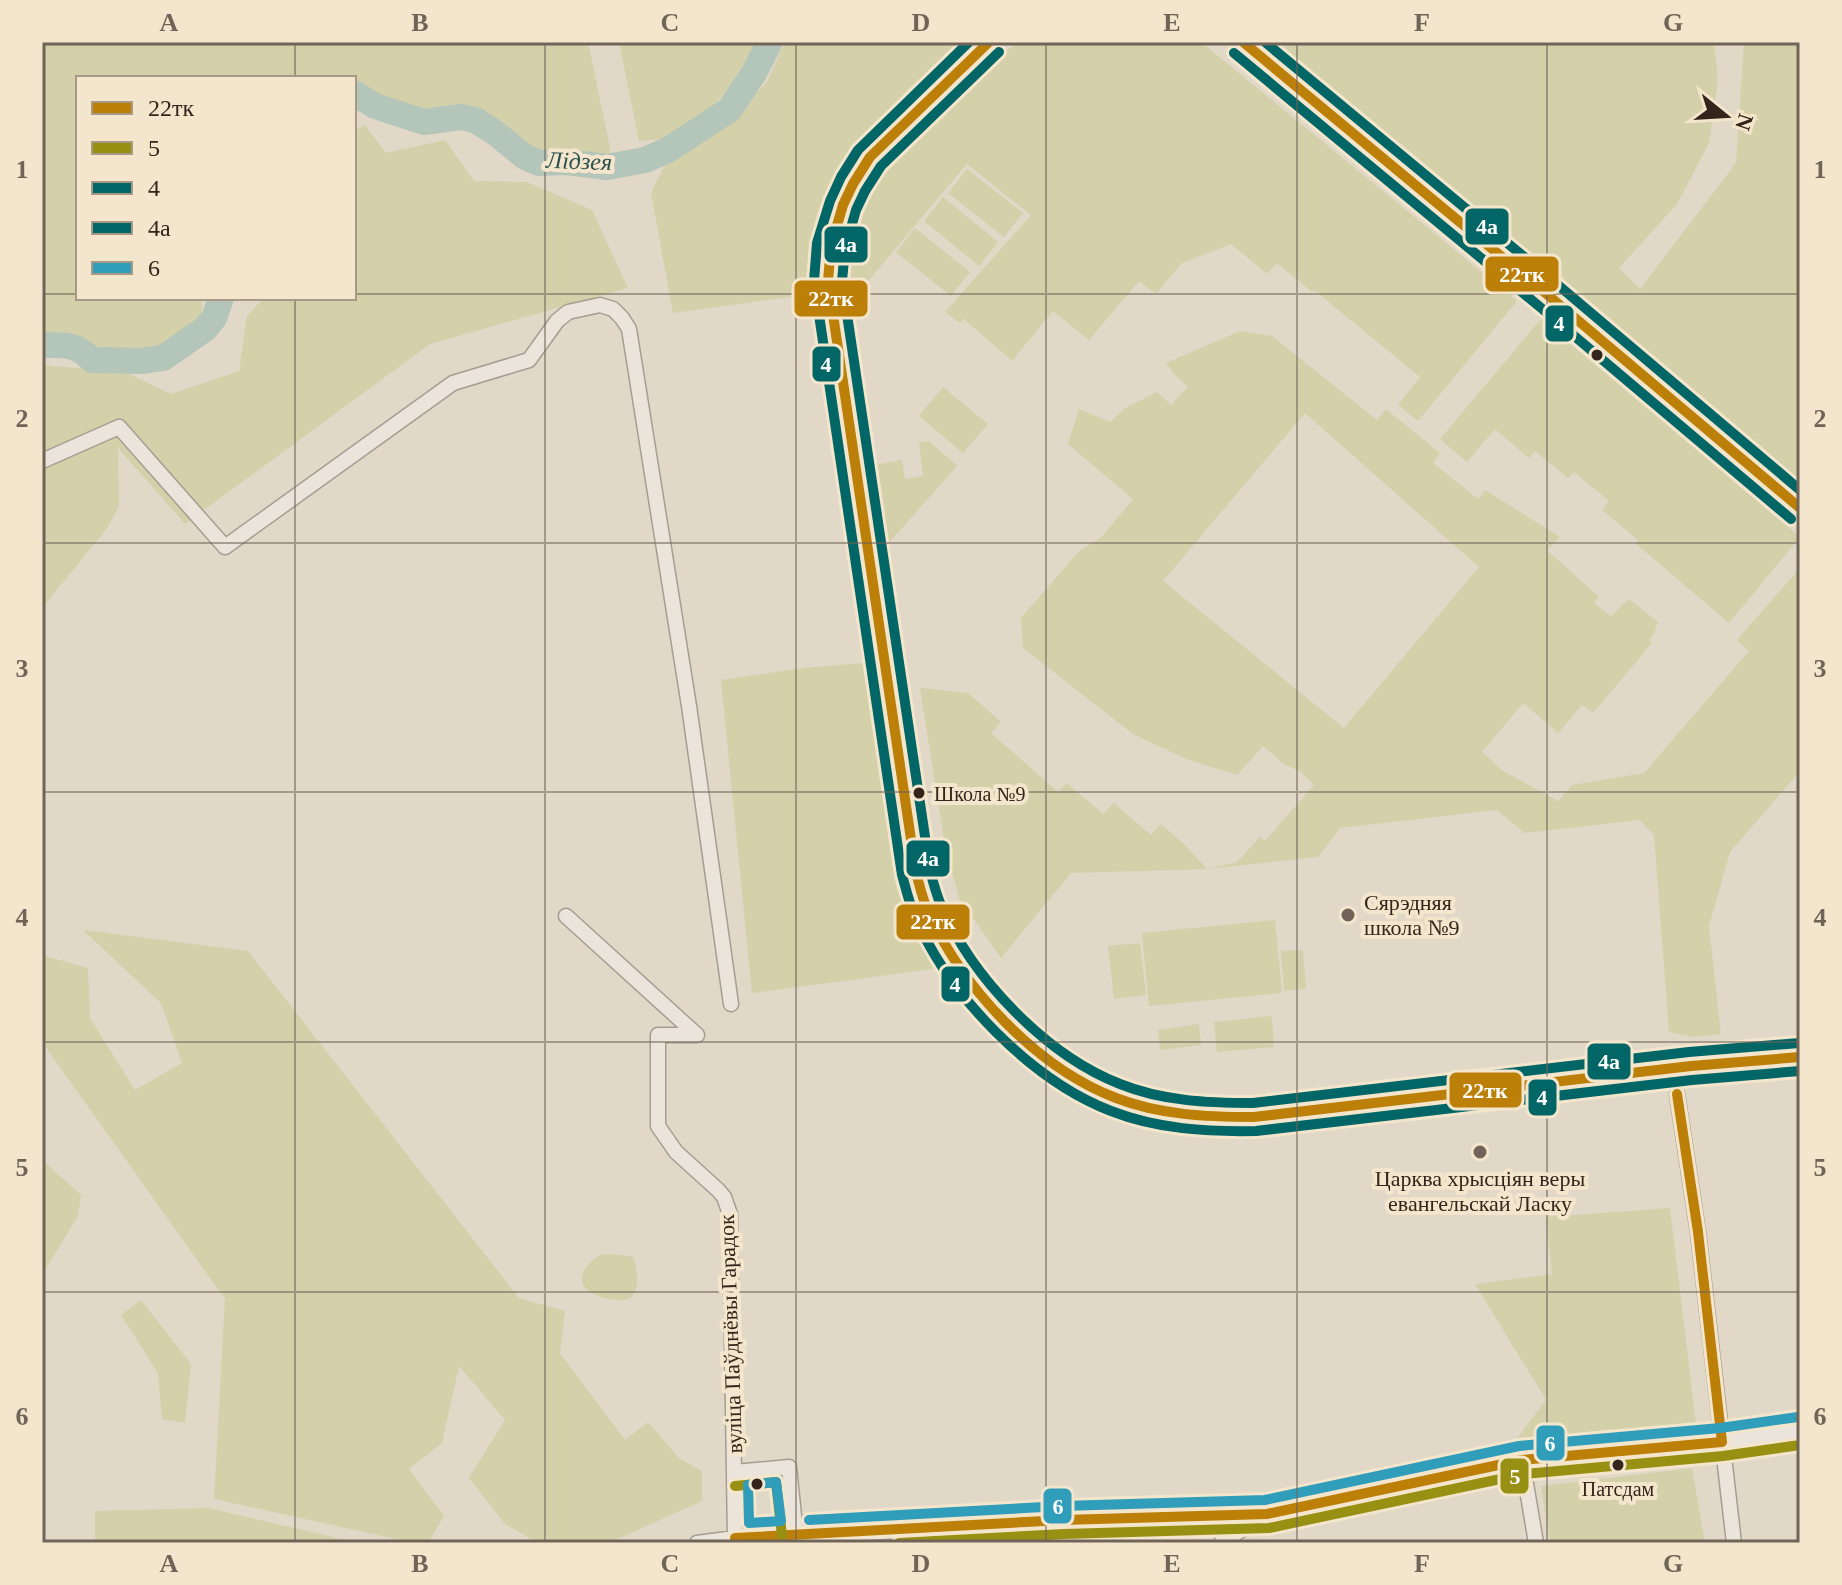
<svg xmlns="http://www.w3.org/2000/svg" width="1842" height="1585" viewBox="0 0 1842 1585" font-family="'Times New Roman',serif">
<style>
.green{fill:#d3d0aa;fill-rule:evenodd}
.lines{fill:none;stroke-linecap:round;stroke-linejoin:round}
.river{stroke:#b4c5b9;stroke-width:26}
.minor-casing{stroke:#a69d92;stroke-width:17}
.tertiary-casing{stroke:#a69d92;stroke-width:21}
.minor{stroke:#eae4da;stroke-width:14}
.tertiary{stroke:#eae4da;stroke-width:18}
.bus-1-casing{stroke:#f4e6cc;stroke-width:16}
.bus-2-casing{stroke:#f4e6cc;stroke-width:16}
.bus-3-casing{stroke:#f4e6cc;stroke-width:16}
.bus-4-casing{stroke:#f4e6cc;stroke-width:16}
.bus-5-casing{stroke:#f4e6cc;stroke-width:16}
.bus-1{stroke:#bc7f08;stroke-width:10}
.bus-2{stroke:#989012;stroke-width:10}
.bus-3{stroke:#026666;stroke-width:10}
.bus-4{stroke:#026666;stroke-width:10}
.bus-5{stroke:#309dbb;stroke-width:10}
.grid{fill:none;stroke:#706458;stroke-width:2;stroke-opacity:0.55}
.bus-dot{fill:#33251b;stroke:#f4e6cc;stroke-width:3}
.poi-dot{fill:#706458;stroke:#f4e6cc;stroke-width:3}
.labels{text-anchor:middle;stroke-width:8;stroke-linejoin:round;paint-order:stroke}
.bus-label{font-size:20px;fill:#33251b;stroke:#f4e6cc;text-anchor:start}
.poi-label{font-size:22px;fill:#33251b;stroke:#f4e6cc;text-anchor:start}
.street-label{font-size:22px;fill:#33251b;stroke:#f4e6cc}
.water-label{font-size:24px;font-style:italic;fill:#2b524e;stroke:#f4e6cc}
.line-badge{stroke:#f4e6cc;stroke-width:3}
.badge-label{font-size:22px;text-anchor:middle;font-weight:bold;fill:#fff}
.neatline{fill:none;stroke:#706458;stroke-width:3}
.grid-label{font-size:26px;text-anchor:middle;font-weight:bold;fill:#706458}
</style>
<rect width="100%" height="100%" fill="#e2d8c8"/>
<path class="green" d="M42,42h546l24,116h-72l-39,-27 -30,-12 -42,1 -38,-9 -37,-21v-12h-276v220h125l-2,19 -53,41 -47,-1 -33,-15 -26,2z
M619,42h142l-14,28 -35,37 -46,32 -27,2z
M785,42h181l-113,114 -21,35 -12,39 -8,64 -139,19 -22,-120 14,-29 64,-43 38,-39z
M1016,42h185l316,259 -99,120 -20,-16 22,-28 -106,-87 -2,2 -35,-29 -10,11 -36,-30 -49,19 -26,31 -17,-13 -50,59 -36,-29 -41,50 -48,-42 -4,4 -15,-11 86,-97 -64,-51 -115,136c-3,-32 -3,-61 8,-92 14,-38 50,-67 79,-94 26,-24 52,-48 77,-72z
M1277,42h437l4,39 -9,62 -32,61 -58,64 21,21 96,-126 8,-121h56v450z
M365,125l21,28 59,-13 29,41 53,1 65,28 36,78 -198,56 -245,180 -67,-76 1,58 -11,21 -66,81v-243l83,7 46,22 68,-23 8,-55 17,-18h90v-167z
M967,169l56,44 -19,24 -56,-44z
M943,197l55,45 -19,24 -55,-45z
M915,228l55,44 -19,24 -55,-44z
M1541,319l259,218 -71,86 -93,-79 2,-4 -36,-30 7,-9 -35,-29 -6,6 -33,-27 -6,7 -34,-29 -28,33 -27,-23z
M1240,331l32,5 105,84 9,-11 54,44 -7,10 45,36 7,-9 75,47 -13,13 52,47 -5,6 17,13 18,-17 29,23 -4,11 -5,7 3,3 -59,70 -11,-8 -24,28 -35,-30 -41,49 21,19 55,30 14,-16 72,-12 105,-122 -12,-11 63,-72v203l-70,81 -21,74 12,108 -27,3 -25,-5 -15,-197 -14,-15 -116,13 -27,-23 -157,18 -22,29 -111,12 -136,4 -70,85 -42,-60 -15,-58 -24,-152 48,5 33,29 -10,11 67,59 9,-9 36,31 11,-11 37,32 10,-11 22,19 24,26 30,-7 23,-25 5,4 49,-56 -13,-13 -17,-8 -21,-18 -26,29 -51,-16 -53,-25 -110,-86 -2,-30 58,-67 22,-13 32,-39 -65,-55 11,-35 31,13 15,-14 32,-16 14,13 17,-18 -14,-13 -8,-11zM1305,413l174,154 -135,161 -181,-147z
M943,387l45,37 -25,29 -44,-37z
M929,441l28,25 -71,80 -12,-81 28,-5 3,19 18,-3 -4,-33z
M864,663l47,241 37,63 -196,26 -31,-313 82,-12z
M1275,920l7,73 -133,13 -7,-73z
M83,930l165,21 271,347 46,13 -5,42 65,87 23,-18 32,37 22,12v30l-93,42h-71l-33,-19 -36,-46 36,-58 -46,-54 -17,77 -33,26 35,47 -16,27h-14l-200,-44 11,-200 -183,-257v-87l46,13 2,50 45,72 47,-27 -21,-60z
M1140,943l6,52 -32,4 -6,-53z
M1303,950l3,39 -22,2 -3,-40z
M1272,1016l2,31 -57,5 -3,-30z
M1199,1024l2,21 -41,5 -2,-20z
M42,1160l39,35 -3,21 -36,59z
M1670,1208l26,216 -184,21 34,-45 -71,-116 77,-10 -6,-57z
M604,1254l28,2c5,10 9,34 -2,42 -8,6 -62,-2 -45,-29 5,-7 10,-12 19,-15z
M141,1300l50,64 -6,59 -23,-4 -4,-46 -37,-58z
M1692,1468l13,75h-155l-9,-57z
M208,1508l151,35h-264v-32z"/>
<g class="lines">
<path class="river" d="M354,93l21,13 49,16 37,-5 14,3 19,12 31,25 14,6 27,-1 41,5 38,-7 23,-10 61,-40 25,-37 16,-31
M42,345c22,0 34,-2 50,15l49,1 22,-3 42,-29 9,-11 7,-20"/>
<defs>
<path id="minor" d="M42,461l77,-34 106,120 228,-164 76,-23 28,-39 11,-9 32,-7 13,4 9,9 7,11 60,377 42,298
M566,916l131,119
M697,1035h-39v91l18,26 42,38 6,7 6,17 5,324 -38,5
M1677,1094l21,138 36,311
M1522,1460l14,83
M734,1472l55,-5 7,68
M1221,1543l45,-29"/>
<path id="tertiary" d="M989,42l-119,115 -17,27 -10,21 -12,41 -3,35 88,592c4,13 7,28 13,41 31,69 114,160 187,184 26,9 55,15 83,18 18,2 37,1 55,1l437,-51 109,-9
M1243,42l306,254 251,212
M735,1538l328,-18 204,-6 255,-54 200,-18 78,-11"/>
</defs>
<use href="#minor" class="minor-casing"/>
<use href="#tertiary" class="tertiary-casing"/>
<use href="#minor" class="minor"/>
<use href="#tertiary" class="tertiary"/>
<defs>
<path id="bus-1" d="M989,42l-119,115 -17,27 -10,21 -12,41 -3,35 88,592c4,14 7,28 13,41 35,75 108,154 187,184 44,17 91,19 138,19l437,-51 109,-9
M1243,42l306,254 251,212
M1677,1094l21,138 24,210
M735,1538l328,-18 204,-6 255,-54 200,-18"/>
<path id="bus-2" d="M735,1486l41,-4 6,54
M899,1543l165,-9 205,-6 255,-54 199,-18 77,-11"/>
<path id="bus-3" d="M969,42l-111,108 -17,27 -11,24 -13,42 -3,38 88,594c4,14 7,28 13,41 33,79 116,164 196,195 46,18 96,21 145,20l436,-51 108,-9
M1234,53l306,254 251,212"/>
<path id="bus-4" d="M1265,42l293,243 242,205
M999,52l-118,114 -16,25 -9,19 -11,39 -3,32 88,589c3,12 6,24 11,35 31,73 105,150 179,179 42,17 88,19 133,19l436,-51 110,-9"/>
<path id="bus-5" d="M776,1482l5,39 -32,2 -1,-38z
M809,1520l253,-14 203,-6 254,-54 201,-18 78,-11"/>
</defs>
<use href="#bus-1" class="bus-1-casing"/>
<use href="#bus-2" class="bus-2-casing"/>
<use href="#bus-3" class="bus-3-casing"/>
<use href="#bus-4" class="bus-4-casing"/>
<use href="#bus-5" class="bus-5-casing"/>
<use href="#bus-1" class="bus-1"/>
<use href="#bus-2" class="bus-2"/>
<use href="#bus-3" class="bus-3"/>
<use href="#bus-4" class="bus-4"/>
<use href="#bus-5" class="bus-5"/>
</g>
<path class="grid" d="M295,42v36M545,42v1501M796,42v1501M1046,42v1501M1297,42v1501M1547,42v1501M42,294h36M354,294h1446M295,298v1245M42,543h1758M42,792h1758M42,1042h1758M42,1292h1758"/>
<g class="bus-dot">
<circle cx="1597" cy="355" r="7"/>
<circle cx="919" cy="793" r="7"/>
<circle cx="1618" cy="1465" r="7"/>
<circle cx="757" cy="1484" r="7"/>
</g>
<g class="poi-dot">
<circle cx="1348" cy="915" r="8"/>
<circle cx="1480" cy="1152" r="8"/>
</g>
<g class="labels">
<g class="bus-label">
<text x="934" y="801">Школа №9</text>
<text x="1618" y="1496" text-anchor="middle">Патсдам</text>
</g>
<g class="poi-label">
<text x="1364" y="910">Сярэдняя<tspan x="1364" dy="25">школа №9</tspan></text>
<text x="1480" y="1186" text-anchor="middle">Царква хрысціян веры<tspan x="1480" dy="25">евангельскай Ласку</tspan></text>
</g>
<g class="street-label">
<text transform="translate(730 1334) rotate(-92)" y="8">вуліца Паўднёвы Гарадок</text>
</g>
<g class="water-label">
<text transform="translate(579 161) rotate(2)" y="8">Лідзея</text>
</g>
</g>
<g class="line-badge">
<rect x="1464" y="207" width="46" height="39" rx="8" fill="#026666"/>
<rect x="823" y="225" width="46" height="39" rx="8" fill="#026666"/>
<rect x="1484" y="255" width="76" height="38" rx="8" fill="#bc7f08"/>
<rect x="793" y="279" width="76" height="39" rx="8" fill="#bc7f08"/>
<rect x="1544" y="304" width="31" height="39" rx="8" fill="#026666"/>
<rect x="811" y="345" width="31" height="38" rx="8" fill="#026666"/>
<rect x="905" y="839" width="46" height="39" rx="8" fill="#026666"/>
<rect x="895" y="903" width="76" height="38" rx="8" fill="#bc7f08"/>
<rect x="940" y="965" width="31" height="38" rx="8" fill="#026666"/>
<rect x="1586" y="1042" width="46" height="39" rx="8" fill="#026666"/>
<rect x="1448" y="1071" width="75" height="38" rx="8" fill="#bc7f08"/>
<rect x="1527" y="1078" width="31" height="39" rx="8" fill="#026666"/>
<rect x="1535" y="1424" width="31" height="38" rx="8" fill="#309dbb"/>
<rect x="1499" y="1457" width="31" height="38" rx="8" fill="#989012"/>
<rect x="1042" y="1487" width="31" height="38" rx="8" fill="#309dbb"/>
</g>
<g class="badge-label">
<text x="1487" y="234">4а</text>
<text x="846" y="252">4а</text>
<text x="1522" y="282">22тк</text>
<text x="831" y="306">22тк</text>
<text x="1559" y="331">4</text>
<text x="826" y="372">4</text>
<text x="928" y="866">4а</text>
<text x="933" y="929">22тк</text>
<text x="955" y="992">4</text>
<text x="1609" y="1069">4а</text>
<text x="1485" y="1098">22тк</text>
<text x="1542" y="1105">4</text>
<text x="1550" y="1451">6</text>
<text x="1515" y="1484">5</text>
<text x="1058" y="1514">6</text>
</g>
<rect width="1842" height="1585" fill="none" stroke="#f4e6cc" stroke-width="88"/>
<rect x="76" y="76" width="280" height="224" fill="#f4e6cc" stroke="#a79985" stroke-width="2"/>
<rect x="92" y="102" width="40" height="12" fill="#bc7f08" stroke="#a79985" stroke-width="2"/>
<text x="148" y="116" font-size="24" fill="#33251b">22тк</text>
<rect x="92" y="142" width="40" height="12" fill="#989012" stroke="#a79985" stroke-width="2"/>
<text x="148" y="156" font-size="24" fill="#33251b">5</text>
<rect x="92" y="182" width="40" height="12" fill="#026666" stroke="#a79985" stroke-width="2"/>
<text x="148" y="196" font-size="24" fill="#33251b">4</text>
<rect x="92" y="222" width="40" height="12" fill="#026666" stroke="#a79985" stroke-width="2"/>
<text x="148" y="236" font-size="24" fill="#33251b">4а</text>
<rect x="92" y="262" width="40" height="12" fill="#309dbb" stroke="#a79985" stroke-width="2"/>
<text x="148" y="276" font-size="24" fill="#33251b">6</text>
<g transform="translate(1726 116) rotate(108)" stroke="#f4e6cc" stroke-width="6" paint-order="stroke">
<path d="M0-6L14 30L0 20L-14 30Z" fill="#33251b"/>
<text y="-12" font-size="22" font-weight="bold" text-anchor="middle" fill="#33251b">N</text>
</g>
<rect x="44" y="44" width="1754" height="1497" class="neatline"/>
<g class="grid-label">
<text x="169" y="31">A</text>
<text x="420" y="31">B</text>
<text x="670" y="31">C</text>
<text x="921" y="31">D</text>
<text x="1172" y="31">E</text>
<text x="1422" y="31">F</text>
<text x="1673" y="31">G</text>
<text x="22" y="178">1</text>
<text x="1820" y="178">1</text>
<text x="22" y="427">2</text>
<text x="1820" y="427">2</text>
<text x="22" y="677">3</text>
<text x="1820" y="677">3</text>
<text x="22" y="926">4</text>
<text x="1820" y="926">4</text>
<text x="22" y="1176">5</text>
<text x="1820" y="1176">5</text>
<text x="22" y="1425">6</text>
<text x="1820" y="1425">6</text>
<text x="169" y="1572">A</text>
<text x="420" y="1572">B</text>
<text x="670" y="1572">C</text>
<text x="921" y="1572">D</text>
<text x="1172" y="1572">E</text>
<text x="1422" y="1572">F</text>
<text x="1673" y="1572">G</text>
</g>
</svg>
